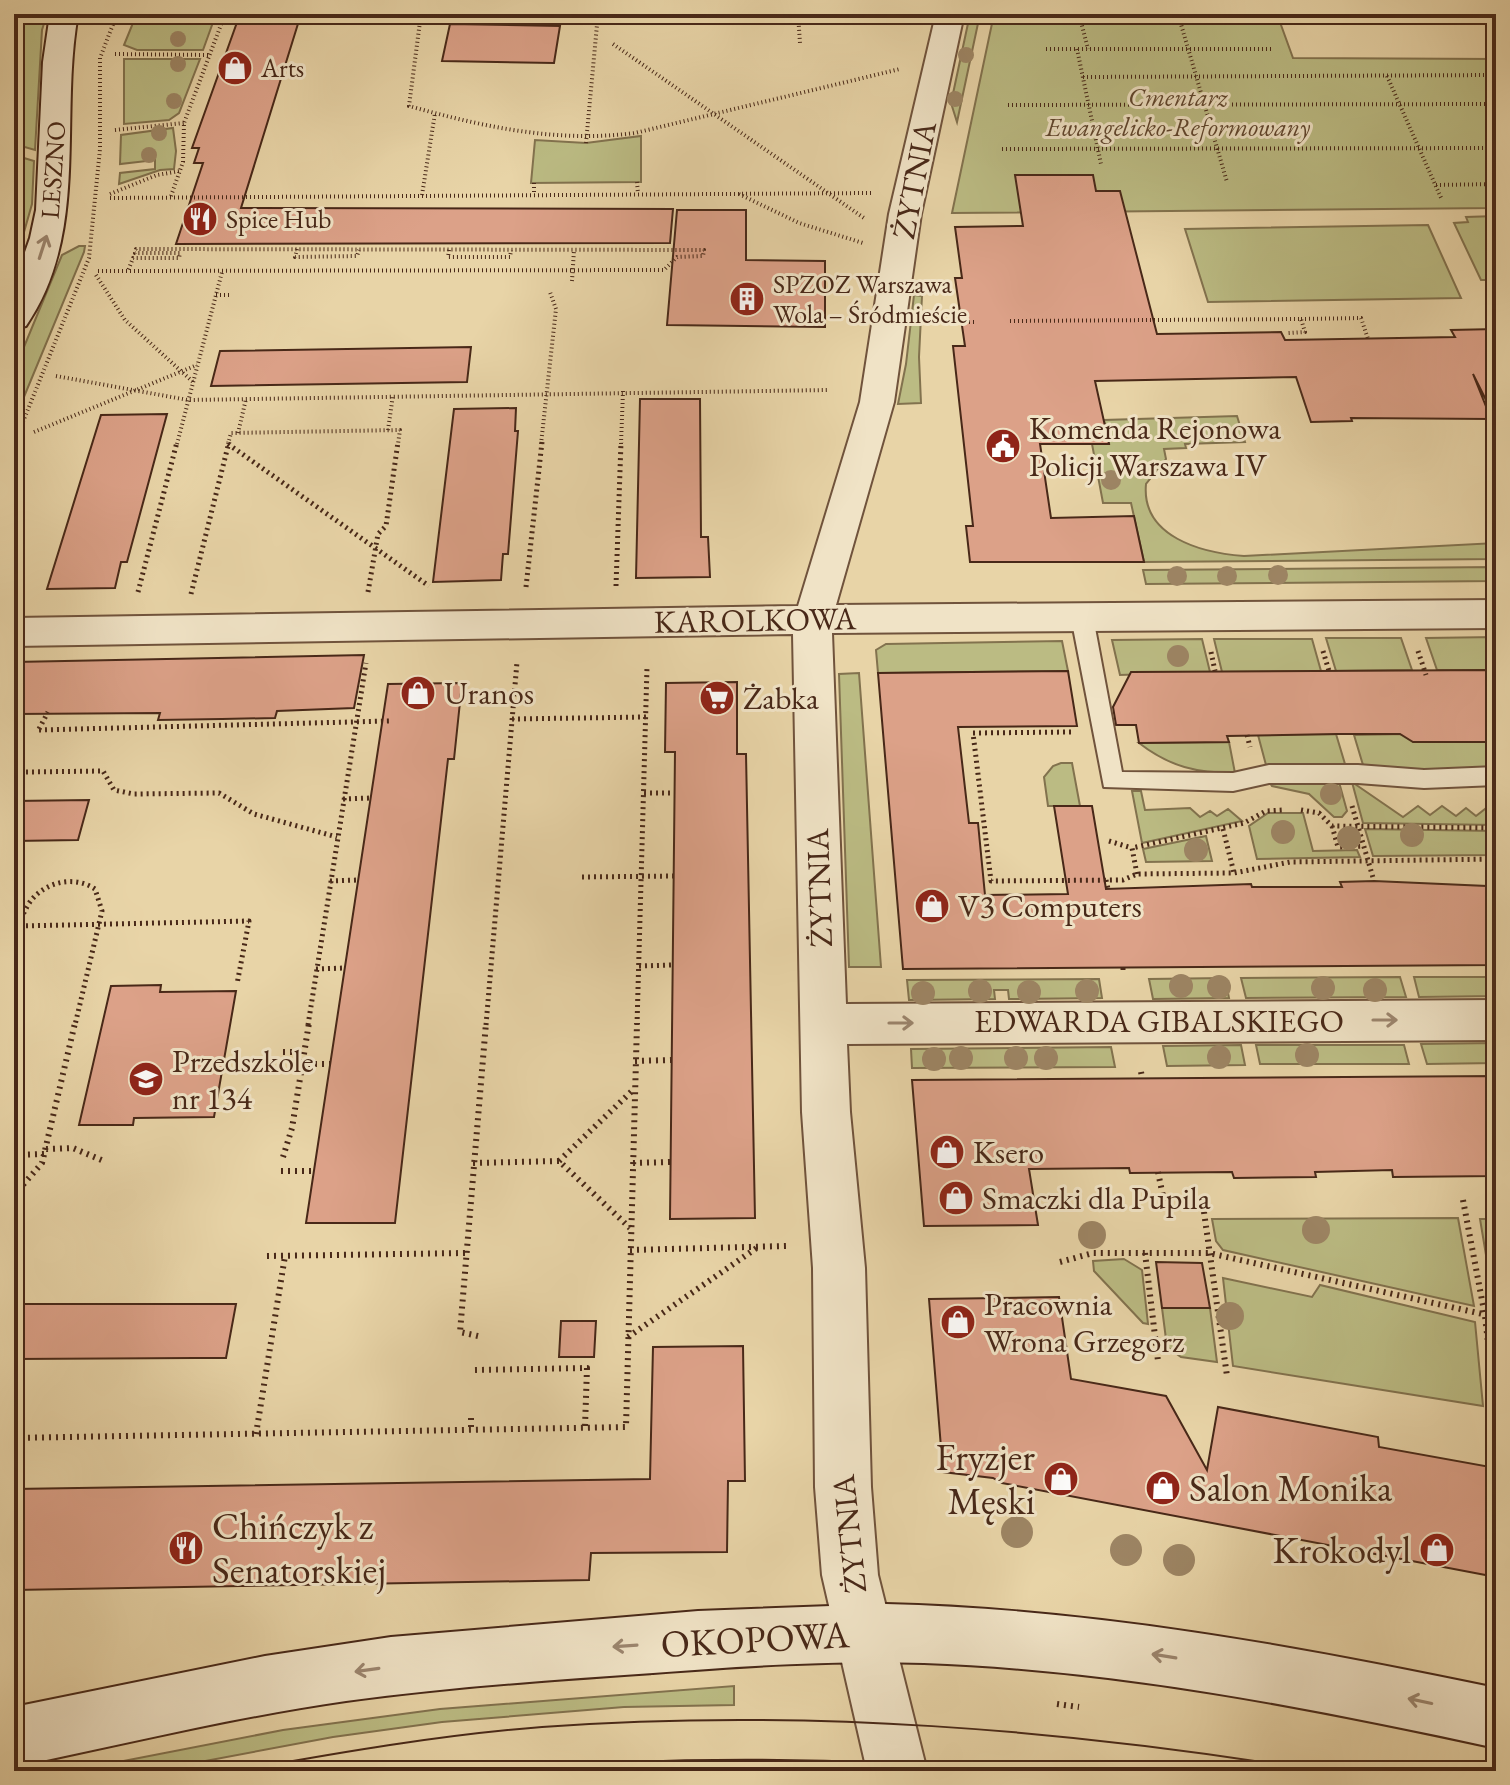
<svg xmlns="http://www.w3.org/2000/svg" width="1510" height="1785" viewBox="0 0 1510 1785" font-family="'EB Garamond',serif">
<style>
.green{fill:#bbbb83;stroke:#82724e;stroke-width:2}
.building{fill:#dca188;stroke:#482818;stroke-width:2}
.lines{fill:none;stroke-linecap:round;stroke-linejoin:round}
.lane-casing{stroke:#70533c;stroke-width:4}
.street-casing{stroke:#70533c;stroke-width:4}
.secondary-casing{stroke:#482818;stroke-width:4}
.path-far2{stroke:#482818;stroke-width:4;stroke-dasharray:1 3;stroke-linecap:butt}
.path-far1{stroke:#482818;stroke-width:5;stroke-dasharray:2 4;stroke-linecap:butt}
.path{stroke:#482818;stroke-width:6;stroke-dasharray:2 5;stroke-linecap:butt}
.lane{fill:#f0e3c6;fill-rule:evenodd}
.street{fill:#f0e3c6;fill-rule:evenodd}
.secondary{fill:#f0e3c6;fill-rule:evenodd}
.tram{stroke:#482818;stroke-width:2}
.tree{fill:#9d8564}
.oneway{stroke:#9c866f}
.labels{text-anchor:middle;stroke-width:6;stroke-linejoin:round;paint-order:stroke}
.far-poi-label{font-size:26px;fill:#482818;stroke:#f0e3c6;text-anchor:start}
.far-park-label{font-size:26px;font-style:italic;fill:#5f452d;stroke:#f0e3c6}
.far-street-label{font-size:26px;fill:#482818;stroke:#f0e3c6}
.street-label{font-size:32px;fill:#482818;stroke:#f0e3c6}
.poi-label{font-size:32px;fill:#482818;stroke:#f0e3c6;text-anchor:start}
.near-poi-label{font-size:38px;fill:#482818;stroke:#f0e3c6;text-anchor:end}
.near-street-label{font-size:38px;fill:#482818;stroke:#f0e3c6}
</style>
<rect width="100%" height="100%" fill="#e8d4a7"/>
<filter id="stains"><feTurbulence type="fractalNoise" baseFrequency=".0025" numOctaves="4"/><feColorMatrix values="0 0 0 0 .2 0 0 0 0 .09 0 0 0 0 .02 0 0 0 .5 -.17"/></filter>
<radialGradient id="worn" r=".72"><stop offset=".6" stop-color="#630" stop-opacity="0"/><stop offset="1" stop-color="#630" stop-opacity=".3"/></radialGradient>
<path class="green" d="M14,14h33l-5,16 -7,120 -21,-6z
M144,14h72l-13,36h-66l-13,-5 11,-27z
M970,14h10l-23,108 -6,-19z
M994,14h283l16,44 203,1v149l-544,5z
M124,59h76l-21,54 -10,7 -45,4z
M173,128l3,23 -2,18 -14,1 -41,14 1,-11 35,-4v-9l-35,4 1,-29z
M641,136v46l-110,1 4,-43 51,3z
M14,155l20,6 -2,43 -18,63z
M1496,216v64h-15l-27,-57 14,-1 -2,-5z
M1428,225l33,73 -253,4 -23,-73z
M79,246h6l-1,6 -70,169v-50l48,-116z
M914,295l8,1 -3,61 2,46 -23,1 8,-40z
M1237,416l8,26 -60,2 1,4 -22,1 2,10 -20,25c-5,53 56,69 98,72l252,-13v16l-352,3 -13,-59h-28l-11,-59 17,-1 -5,-23z
M1496,567v14l-350,3 -3,-14z
M1496,637v33h-59l-11,-32z
M1326,638h75l11,32 -76,1z
M1202,639l8,33 -90,3 -8,-35z
M1214,639h98l9,32 -99,1z
M1062,641l6,30 -190,2 -2,-23 10,-6z
M859,673l22,294h-32l-10,-293z
M1336,734l9,30 -79,1 -8,-30z
M1406,734l8,8h82v25c-41,14 -92,3 -133,-2l-9,-30z
M1229,742l6,31c-38,0 -65,-6 -96,-30z
M1061,763h11l8,43h-32l-4,-29 9,-11z
M1339,782l8,29 -5,6h-8l-25,-23 -37,-8 -2,-3z
M1352,782l51,35 15,-11 12,9 12,-9 14,10 10,-8 10,8 9,-7 11,6v10l-133,-2z
M1132,791h9l4,19 45,-2 10,9 10,-6 7,5 11,-7 14,12 -100,22z
M1268,813h35l10,38 44,-1 3,7 -103,2 -8,-33z
M1365,829l131,2v24l-123,1z
M1206,836l6,25 -66,1 -3,-13z
M1400,977l6,20 -160,1 -5,-20z
M1414,977h82v19l-77,1z
M1225,978l4,20 -76,1 -4,-20z
M1099,979l3,19 -93,1 -1,-9h-14l1,9 -86,1 -2,-20z
M1496,1043v20l-69,1 -6,-20z
M1241,1045l4,20 -78,1 -4,-20z
M1256,1045h148l5,19h-149z
M1111,1047l4,20 -203,1 -1,-19z
M1458,1218l16,88 -251,-56 -7,-9 -4,-22z
M1480,1219h16v84h-2z
M1124,1259l18,11 6,54 -5,-1 -49,-52 -1,-10z
M1223,1278l89,19 8,-12 155,37 8,84 -250,-40z
M1162,1308h48l7,54 -36,-5 -14,-10z
M734,1686v19l-110,2 -182,15 -109,15 -181,34h-80l211,-41 157,-21z"/>
<path class="building" d="M240,14h61l-60,194 432,1 -3,34 -494,1 27,-81h-9l5,-15h-7z
M450,24l110,2 -6,37 -112,-2z
M1015,175h78l3,16h24l37,143 124,-2 4,8 170,-3 -4,-7 45,-1v91l-23,-46 18,45 -140,-1 1,3 -41,1 -15,-45 -201,4 14,63h-69l11,74 83,-2 10,46h-174l-4,-36h7l-20,-180h12l-10,-68h7l-7,-51 68,-1z
M677,210h69v50l79,1v66l-158,-2z
M471,347l-4,35 -256,4 9,-35z
M640,399h60l1,138h7l2,40 -74,1z
M516,408l-1,23h3l-10,123h-5l-2,26 -68,2 21,-173z
M167,414l-40,148h-6l-6,26 -68,1 54,-174z
M364,655l-10,53 -77,3 -2,7 -53,1 -64,1 2,-7 -146,1v-52z
M1496,670v72h-83l-13,-8h-64l-109,2 2,6 -90,1 -3,-18h-20l-3,-18 18,-35z
M1068,671l9,55 -119,1 11,96h9l7,72 83,-1 -14,-88h38l14,83 145,-5 1,3h90l-2,-5 34,-1 113,5 2,6h7v73l-593,4 -25,-296z
M737,682v72h9l9,464 -85,1 5,-467h-10l1,-69z
M462,683l-8,76h-6l-53,464h-89l82,-539z
M89,800l-11,40 -64,1v-40z
M161,985l-1,7 76,-1 -22,126 -80,1 -1,7h-54l32,-139z
M1496,1076v100l-103,1 -1,-7 -77,2 1,5 -82,1 -2,-6 -102,1 -1,-5 -100,1 9,56 -114,1 -12,-146z
M1156,1262l46,1 8,45h-48z
M1059,1297l12,82 95,17 41,74 11,-63 160,30 1,10 117,21v109l-494,-94 -9,-5 -50,-6 -14,-173z
M14,1304h222l-10,54h-31l-181,1z
M561,1321h35l-2,36h-35z
M743,1346l2,135h-17l-1,71 -136,1 -2,27 -575,10v-101l636,-10 3,-132z"/>
<g class="lines">
<defs>
<path id="lane" d="M1082,609l7,3 4,5 29,155 111,1 36,-8h89l66,5 72,-3v18l-72,3 -66,-5h-89l-36,8 -129,-4 -33,-170 4,-5z"/>
<path id="street" d="M936,14h28l-43,200 -27,188 -58,203 660,-5v28l-664,5 14,371 650,-4v40l-649,4 3,68 15,156 6,219 7,88 49,196h-60l-45,-196 -7,-88 -2,-219 -11,-156 -9,-478 -779,12v-28l784,-12 62,-204 29,-188z"/>
<path id="secondary" d="M50,14h28c-19,105 12,218 -52,312l-12,3v-46l16,-45 6,-28 7,-148z
M886,1604c206,5 409,42 610,84v60c-188,-41 -379,-78 -572,-85 -91,-3 -181,3 -271,10 -102,7 -205,14 -307,28 -112,16 -222,43 -332,66v-60l251,-51 126,-19 307,-26z"/>
</defs>
<use href="#lane" class="lane-casing"/>
<use href="#street" class="street-casing"/>
<use href="#secondary" class="secondary-casing"/>
<path class="path-far2" d="M421,14l-12,92c75,21 148,37 226,27l265,-64
M798,14l2,29
M1079,14l9,35
M1178,14l49,168
M128,19l11,-5
M420,19l24,-5
M613,44l251,174
M1046,49h228
M1077,49l24,115
M115,54l95,1
M1387,76l55,124
M1083,77l413,-2
M1008,105l488,-1
M115,130l69,-7
M586,143l12,-129
M1002,149l494,-1
M637,182l1,12
M534,183v11
M1436,185l60,-1
M110,194l47,-19 23,-4
M739,194l60,29 64,20
M422,195l13,-82
M171,196l12,-34 1,-39 41,-109
M110,198l763,-5
M297,249l-2,8 62,-1 2,-6
M449,250l-1,7h62l1,-7
M98,271l566,-1 13,-13 26,-1 1,-6 -568,-1 -1,4h45l-1,5h-46l-5,13
M96,275l29,45 68,62
M572,281l2,-31
M216,295h14
M1301,319l60,-1 7,21
M1010,321l291,-2 4,13 -17,1
M929,322h48
M56,376l132,24 641,-10
M388,430l5,-35
M34,432l163,-67
M238,433l8,-34
M14,444l75,-186 11,-109v-91l17,-44
M177,444l45,-172
M228,444l3,-11 169,-3 -2,14
M541,444l15,-135 -6,-17
M621,444l2,-53"/>
<path class="path-far1" d="M228,444l201,142
M616,586l5,-144
M526,587l16,-145
M138,592l39,-150
M368,592l10,-58 8,-8 12,-84
M191,594l38,-152
M1323,651l6,20
M1418,651l8,24
M1211,652l4,19
M512,719l134,-2
M39,729l9,-17
M39,730l350,-9
M1071,732l-98,1 18,148 132,-1 14,-6 97,-1 56,-11 206,-3
M1247,735l3,12
M26,772l77,-1 11,19 20,4 85,-1 35,21 83,23
M644,793h31
M343,799l28,-1
M1352,806l22,75
M1301,810l18,3 13,13 164,2
M1332,826l6,21 26,-1
M1223,829l11,44
M1109,841l23,7
M1137,874l-5,-26 112,-25 22,-12 17,-1
M582,877l92,-1
M1106,880l2,9
M330,881l28,-1
M20,926l229,-5 -12,63
M14,942c4,-12 7,-25 14,-37 13,-22 45,-31 67,-16l7,22 -27,114
M639,966l34,-1
M1123,968v5
M316,969l29,-1
M308,1025l58,-362
M486,1025l31,-363
M637,1025l10,-358"/>
<path class="path" d="M283,1052h21
M635,1061l36,-1
M301,1064h29
M1141,1072l1,5
M46,1149l27,-1 33,14
M14,1155l30,-1
M283,1157l9,-29 17,-105
M559,1161l75,-72
M473,1163l86,-2 71,67
M633,1163l37,-1
M281,1171h33
M1158,1172l7,34
M14,1195l28,-32 33,-140
M1463,1200l22,116 11,98
M1203,1205l24,171
M630,1250l156,-4
M1145,1253l13,108
M267,1256l199,-3
M1060,1262l33,-9h116l287,64
M478,1336l-18,-4 26,-309
M628,1337l130,-90
M475,1370l112,-2 -2,59
M471,1418v12
M256,1434l29,-178
M14,1438l612,-11 11,-404
M1057,1704l22,3"/>
<use href="#lane" class="lane"/>
<use href="#street" class="street"/>
<use href="#secondary" class="secondary"/>
<path class="tram" d="M236,1771c101,-18 203,-36 306,-44 261,-19 520,2 778,44
M490,1771c177,-16 353,-14 530,0"/>
</g>
<g class="tree">
<circle cx="178" cy="39" r="8"/>
<circle cx="966" cy="55" r="8"/>
<circle cx="178" cy="64" r="8"/>
<circle cx="955" cy="99" r="8"/>
<circle cx="174" cy="101" r="8"/>
<circle cx="159" cy="133" r="8"/>
<circle cx="149" cy="155" r="8"/>
<circle cx="1111" cy="480" r="10"/>
<circle cx="1278" cy="575" r="10"/>
<circle cx="1177" cy="576" r="10"/>
<circle cx="1227" cy="576" r="10"/>
<circle cx="1178" cy="656" r="11"/>
<circle cx="1331" cy="794" r="11"/>
<circle cx="1283" cy="832" r="12"/>
<circle cx="1412" cy="835" r="12"/>
<circle cx="1349" cy="838" r="12"/>
<circle cx="1196" cy="850" r="12"/>
<circle cx="1181" cy="986" r="12"/>
<circle cx="1219" cy="987" r="12"/>
<circle cx="1323" cy="988" r="12"/>
<circle cx="1375" cy="990" r="12"/>
<circle cx="980" cy="991" r="12"/>
<circle cx="1087" cy="991" r="12"/>
<circle cx="1029" cy="992" r="12"/>
<circle cx="923" cy="993" r="12"/>
<circle cx="1307" cy="1055" r="12"/>
<circle cx="1219" cy="1057" r="12"/>
<circle cx="961" cy="1058" r="12"/>
<circle cx="1016" cy="1058" r="12"/>
<circle cx="1046" cy="1058" r="12"/>
<circle cx="934" cy="1059" r="12"/>
<circle cx="1316" cy="1230" r="14"/>
<circle cx="1092" cy="1235" r="14"/>
<circle cx="1230" cy="1316" r="14"/>
<circle cx="1017" cy="1532" r="16"/>
<circle cx="1126" cy="1550" r="16"/>
<circle cx="1179" cy="1560" r="16"/>
</g>
<defs><path id="oneway-shaft" d="M-6 0H5M1.5-3L5.5 0L1.5 3" fill="none" stroke-width="1.6" stroke-linecap="round" stroke-linejoin="round" transform="scale(2)"/></defs>
<g class="oneway">
<use href="#oneway-shaft" transform="translate(43 247) rotate(-72)"/>
<use href="#oneway-shaft" transform="translate(1385 1020)"/>
<use href="#oneway-shaft" transform="translate(901 1023)"/>
<use href="#oneway-shaft" transform="translate(625 1646) rotate(176)"/>
<use href="#oneway-shaft" transform="translate(1164 1656) rotate(-171)"/>
<use href="#oneway-shaft" transform="translate(367 1670) rotate(172)"/>
<use href="#oneway-shaft" transform="translate(1420 1701) rotate(-168)"/>
</g>
<defs>
<symbol id="shop-disc" viewBox="-11 -11 22 22"><circle r="9.5" fill="#8f2418" stroke="#f0e3c6"/><path d="M-5-2.5h2.3a2.7 3.5 0 0 1 5.4 0H5L5.5 6h-11ZM-1.5-2.5h3a1.5 2.3 0 0 0-3 0Z" fill="#fff"/></symbol>
<symbol id="restaurant-disc" viewBox="-11 -11 22 22"><circle r="9.5" fill="#8f2418" stroke="#f0e3c6"/><path d="M-5-6h1v4h1v-4h1v4h1v-4h1v5L-1.5 .5V6h-2V.5L-5-1ZM5-6V6H3V1.5H1.5Q1.5-4 5-6Z" fill="#fff"/></symbol>
<symbol id="building-disc" viewBox="-11 -11 22 22"><circle r="9.5" fill="#8f2418" stroke="#f0e3c6"/><path d="M-4-6H4V6H1V3H-1V6H-4ZM-2.5-4.3h1.7v1.8h-1.7ZM.8-4.3h1.7v1.8H.8ZM-2.5-1h1.7V.8h-1.7ZM.8-1h1.7V.8H.8Z" fill="#fff"/></symbol>
<symbol id="civic-disc" viewBox="-11 -11 22 22"><circle r="9.5" fill="#8f2418" stroke="#f0e3c6"/><path d="M-.6-6.5H3V-4.5H.6V-3L4-1V1h2V6H-6V1h2V-1L-.6-3ZM-1.2 2.5V6h2.4V2.5Z" fill="#fff"/></symbol>
<symbol id="supermarket-disc" viewBox="-11 -11 22 22"><circle r="9.5" fill="#8f2418" stroke="#f0e3c6"/><path d="M-6-5.5h2.5l.6 2H6L4.5 2H-2.5L-4.4-4H-6ZM-1.5 3.2a1.3 1.3 0 1 0 .1 0ZM3 3.2a1.3 1.3 0 1 0 .1 0Z" fill="#fff"/></symbol>
<symbol id="school-disc" viewBox="-11 -11 22 22"><circle r="9.5" fill="#8f2418" stroke="#f0e3c6"/><path d="M0-5L7-2L0 1L-7-2ZM-4 1L0 2.5L4 1V4Q0 6-4 4Z" fill="#fff"/></symbol>
</defs>
<g fill-rule="evenodd">
<use href="#shop-disc" x="215" y="48" width="40" height="40"/>
<use href="#restaurant-disc" x="180" y="199" width="40" height="40"/>
<use href="#building-disc" x="727" y="279" width="40" height="40"/>
<use href="#civic-disc" x="983" y="426" width="40" height="40"/>
<use href="#shop-disc" x="398" y="673" width="40" height="40"/>
<use href="#supermarket-disc" x="697" y="678" width="40" height="40"/>
<use href="#shop-disc" x="912" y="886" width="40" height="40"/>
<use href="#school-disc" x="126" y="1059" width="40" height="40"/>
<use href="#shop-disc" x="927" y="1132" width="40" height="40"/>
<use href="#shop-disc" x="936" y="1178" width="40" height="40"/>
<use href="#shop-disc" x="938" y="1302" width="40" height="40"/>
<use href="#shop-disc" x="1041" y="1459" width="40" height="40"/>
<use href="#shop-disc" x="1143" y="1468" width="40" height="40"/>
<use href="#restaurant-disc" x="166" y="1528" width="40" height="40"/>
<use href="#shop-disc" x="1417" y="1530" width="40" height="40"/>
</g>
<g class="labels">
<g class="far-poi-label">
<text x="261" y="77">Arts</text>
<text x="226" y="228">Spice Hub</text>
<text x="773" y="293">SPZOZ Warszawa<tspan x="773" dy="30">Wola – Śródmieście</tspan></text>
</g>
<g class="far-park-label">
<text x="1178" y="106">Cmentarz<tspan x="1178" dy="30">Ewangelicko-Reformowany</tspan></text>
</g>
<g class="far-street-label">
<text transform="translate(53 170) rotate(-86)" y="9">LESZNO</text>
</g>
<g class="street-label">
<text transform="translate(914 180) rotate(-79)" y="11">ŻYTNIA</text>
<text transform="translate(755 620) rotate(-1)" y="11">KAROLKOWA</text>
<text transform="translate(819 888) rotate(-92)" y="11">ŻYTNIA</text>
<text x="1159" y="1032">EDWARDA GIBALSKIEGO</text>
<text transform="translate(849 1534) rotate(-96)" y="11">ŻYTNIA</text>
</g>
<g class="poi-label">
<text x="1029" y="439">Komenda Rejonowa<tspan x="1029" dy="37">Policji Warszawa IV</tspan></text>
<text x="444" y="704">Uranos</text>
<text x="743" y="709">Żabka</text>
<text x="958" y="917">V3 Computers</text>
<text x="172" y="1072">Przedszkole<tspan x="172" dy="37">nr 134</tspan></text>
<text x="973" y="1163">Ksero</text>
<text x="982" y="1209">Smaczki dla Pupila</text>
<text x="984" y="1315">Pracownia<tspan x="984" dy="37">Wrona Grzegorz</tspan></text>
</g>
<g class="near-poi-label">
<text x="1035" y="1470">Fryzjer<tspan x="1035" dy="44">Męski</tspan></text>
<text x="1189" y="1501" text-anchor="start">Salon Monika</text>
<text x="212" y="1539" text-anchor="start">Chińczyk z<tspan x="212" dy="44">Senatorskiej</tspan></text>
<text x="1411" y="1563">Krokodyl</text>
</g>
<g class="near-street-label">
<text transform="translate(755 1639) rotate(-3)" y="13">OKOPOWA</text>
</g>
</g>
<rect width="1510" height="1785" fill="none" stroke="#e8d4a7" stroke-width="48"/>
<rect x="16" y="16" width="1478" height="1753" fill="none" stroke="#482818" stroke-width="4"/>
<rect x="24" y="24" width="1462" height="1737" fill="none" stroke="#482818" stroke-width="2"/>
<rect width="100%" height="100%" filter="url(#stains)"/>
<rect width="100%" height="100%" fill="url(#worn)"/>
</svg>
